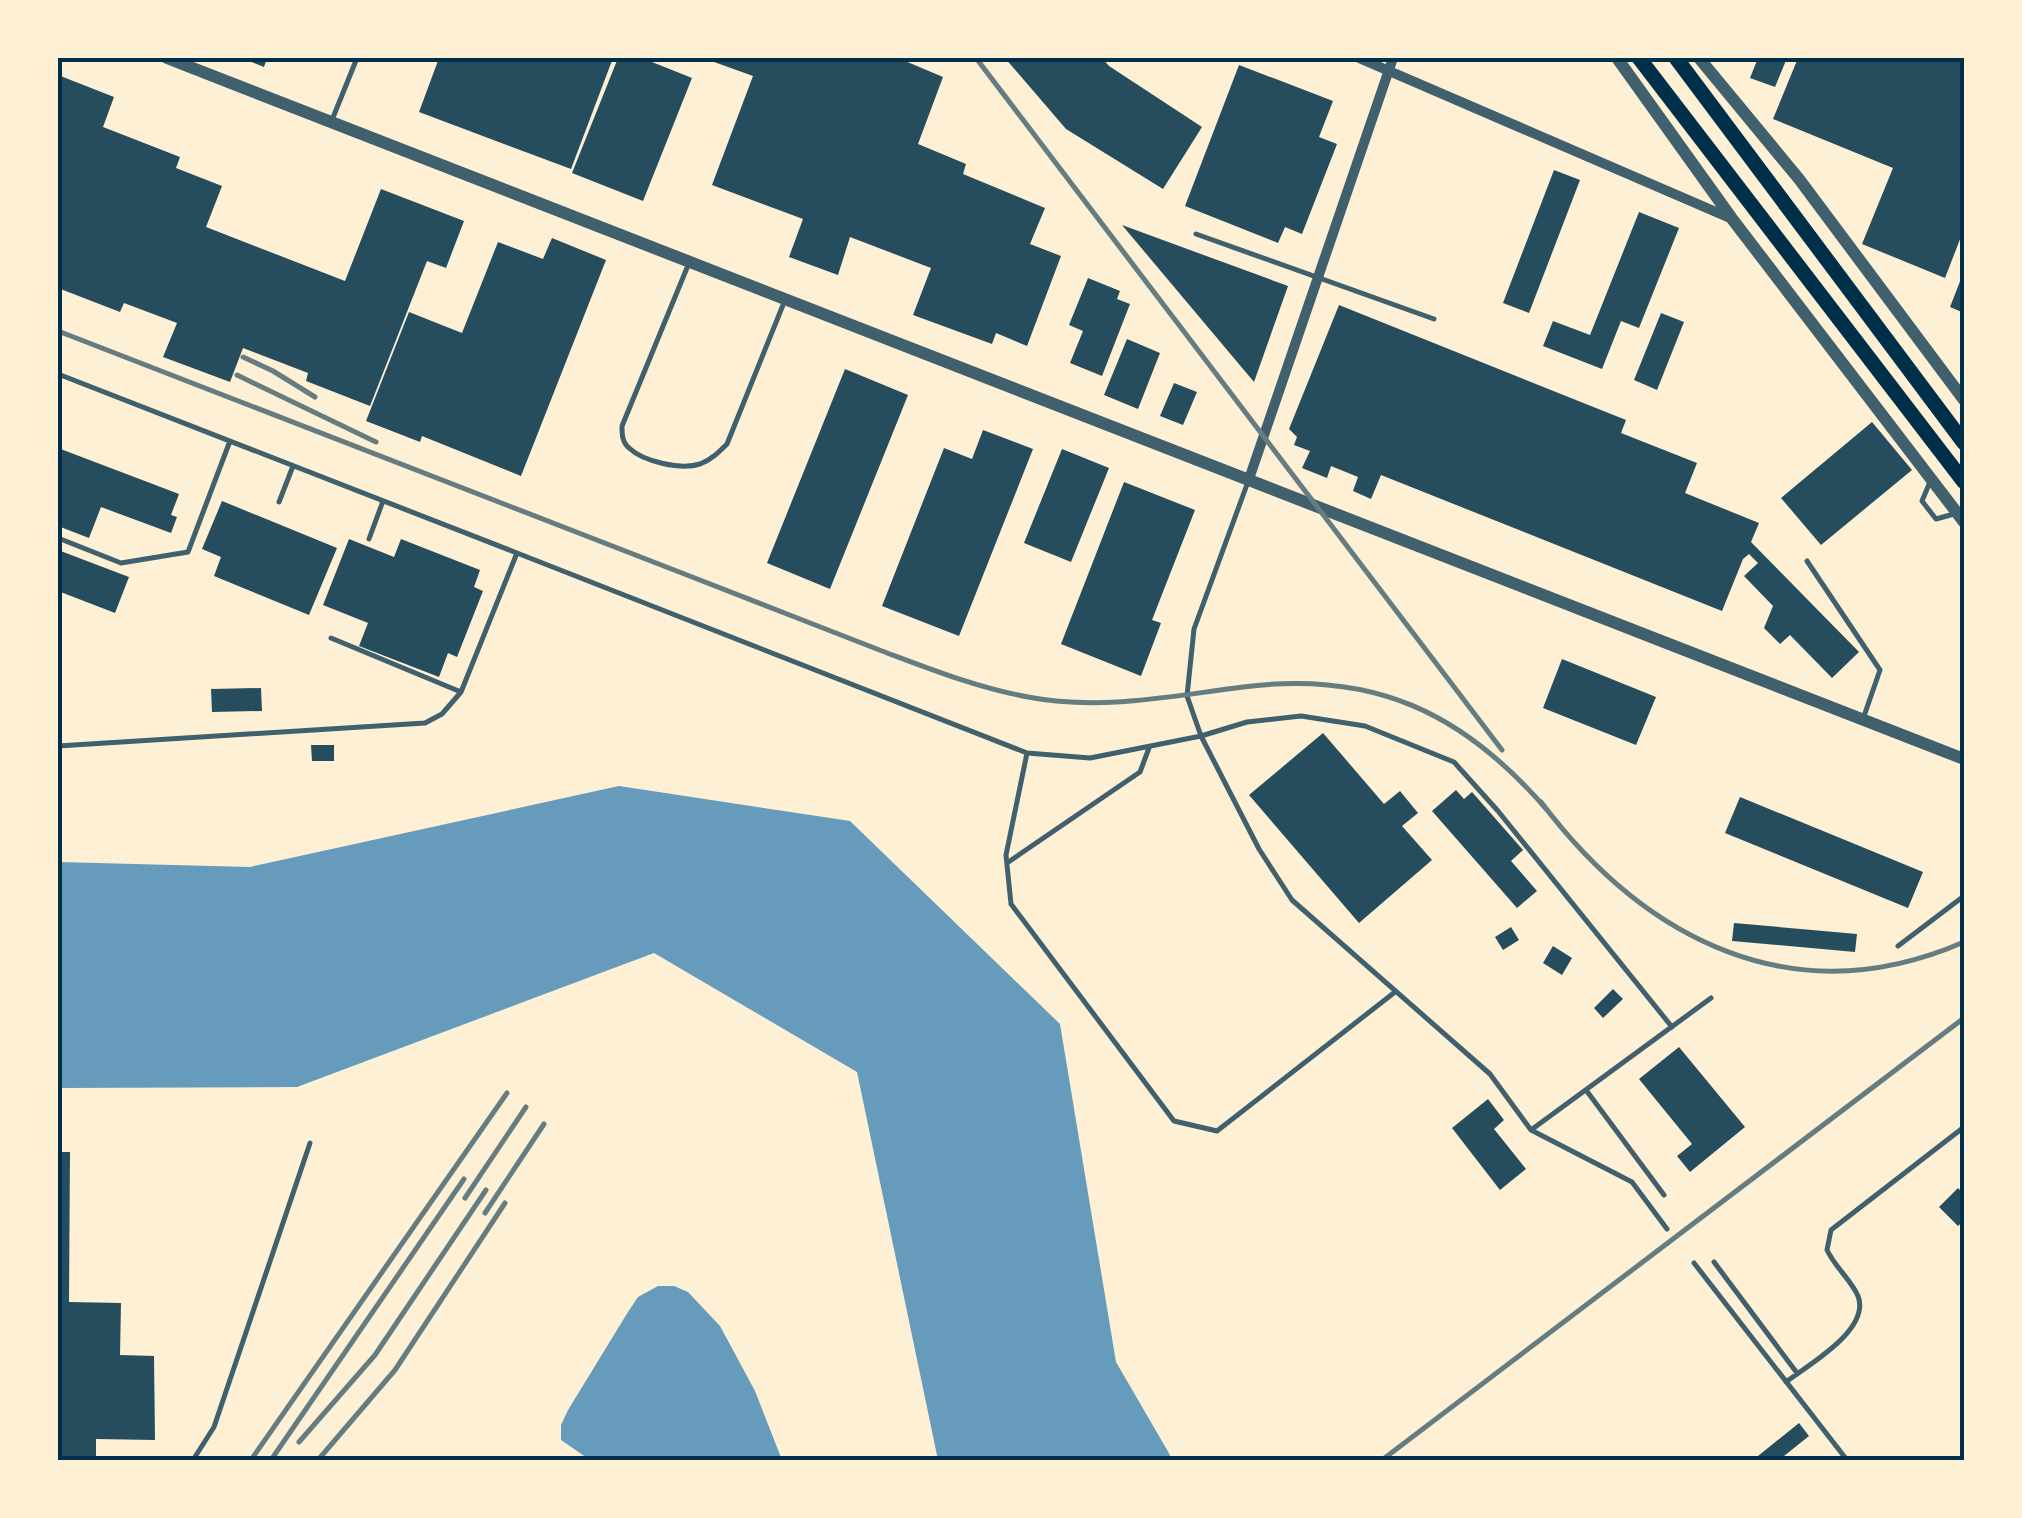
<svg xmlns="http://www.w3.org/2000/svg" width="2022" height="1518" viewBox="0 0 2022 1518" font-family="Quicksand,sans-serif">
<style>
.water{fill:#669bbc}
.building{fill:#264d5e}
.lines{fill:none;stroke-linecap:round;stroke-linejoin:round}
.service{stroke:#3f606c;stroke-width:5}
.minor{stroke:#3f606c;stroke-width:10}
.tertiary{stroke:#3f606c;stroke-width:12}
.secondary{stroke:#003049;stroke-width:15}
.rail{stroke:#657d81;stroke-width:5}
.neatline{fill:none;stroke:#003049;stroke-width:4}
</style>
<rect width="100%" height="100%" fill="#fdf0d5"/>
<path class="water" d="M619,786l231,35 210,203 56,338 54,93v5h-232l-81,-388 -203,-119 -357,134 -239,1v-226l192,5z
M658,1286h16l14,6 32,34 35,65 27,69h-192l-29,-20v-15l7,-15 60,-98 10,-15z"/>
<path class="building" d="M242,58h25l-3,9z
M439,58h174l-42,111 -152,-57z
M618,58h24l50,20 -49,123 -71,-28z
M703,58h195l45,19 -25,67 48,20 -3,10 82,34 -15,36 31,12 -34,90 -31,-13 -4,11 -79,-29 18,-47 -81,-31 -12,38 -49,-18 14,-38 -91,-34 41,-109z
M1005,58h97l7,8 93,61 -39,62 -97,-60z
M1758,58h29l-12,29 -25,-9z
M1798,58h166v171l-19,49 -83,-34 31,-76 -120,-49z
M1239,65l94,36 -14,36 18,7 -35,90 -17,-7 -7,16 -93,-37z
M58,75l56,22 -11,30 77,30 -4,11 46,18 -16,41 139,54 36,-92 83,32 -18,47 -19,-7 -57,145 -64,-25 2,-8 -65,-25 -13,34 -67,-25 14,-34 -53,-20 -4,9 -62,-24z
M1554,170l26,10 -51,133 -26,-10z
M1639,212l40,16 -40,100 -18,-7 -19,48 -59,-23 10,-25 37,14z
M1122,225l166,61 -34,96z
M552,238l54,22 -85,216 -99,-40 -2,6 -54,-21 43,-109 53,21 36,-91 45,17z
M1964,271v42l-14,-6z
M1088,278l32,13 -3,8 13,5 -28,72 -32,-13 13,-32 -14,-6z
M1339,305l287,115 -5,13 76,30 -12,30 74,30 -8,19 108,110 -27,26 -42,-43 -10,9 -16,-16 9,-22 -29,-30 14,-13 -9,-9 -6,5 -21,52 -341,-136 -10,24 -18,-8 5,-14 -27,-11 -4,12 -25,-10 8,-17 -16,-6 3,-8 -8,-8z
M1661,313l23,9 -27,68 -23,-10z
M1127,339l33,14 -22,56 -34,-14z
M845,369l63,26 -78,194 -63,-26z
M1174,383l23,9 -14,33 -23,-9z
M1872,422l40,48 -91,75 -40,-47z
M983,430l50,19 -74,187 -77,-30 62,-158 28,11z
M58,448l121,46 -8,21 6,2 -6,16 -70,-26 -12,31 -31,-12z
M1062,449l47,19 -38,94 -47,-19z
M1124,482l71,28 -43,110 9,3 -20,53 -80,-32z
M222,501l115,47 -28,67 -95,-39 7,-19 -19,-8z
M349,539l45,18 7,-18 79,31 -6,17 9,4 -26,66 -9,-4 -9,24 -80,-31 9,-23 -45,-18z
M58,550l71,27 -14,36 -57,-22z
M1562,659l94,38 -20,48 -93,-37z
M261,688l1,23 -50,1 -1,-23z
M1323,733l61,71 16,-13 18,22 -16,13 30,34 -73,63 -110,-128z
M311,745h23v16h-22z
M1456,790l8,9 8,-7 51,58 -12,11 26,30 -20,17 -85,-97z
M1740,797l183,75 -15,36 -183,-75z
M1734,923l123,11 -2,18 -123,-11z
M1511,927l8,13 -16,10 -8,-13z
M1553,946l19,12 -10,17 -19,-12z
M1613,989l10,10 -20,19 -9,-10z
M1679,1047l66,80 -55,45 -13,-16 15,-12 -53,-65z
M1488,1099l16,21 -10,9 32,40 -26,21 -48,-62z
M58,1152h12l-1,150 52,1 -1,52 34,1 1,84 -59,-1v21h-38z
M1958,1188l6,6v26l-6,6 -19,-19z
M1799,1423l10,13 -30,24h-26z"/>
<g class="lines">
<path class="service" d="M332,120l25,-62
M1196,234l238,85
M689,263l-67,163c0,8 0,16 7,22 15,14 52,22 71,16 11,-4 19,-12 27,-20l58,-144
M58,374l459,179 -56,139 -19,22 -17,9 -367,23
M1249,479l-55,150 -7,67 14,40 58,113 33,51 198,174 41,56 101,52 35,47
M1930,482l-8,19 14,18 18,-5
M279,502l14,-36
M58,538l63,25 67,-11 42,-111
M369,539l14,-38
M517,553l510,200 63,5 111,-22 46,-14 54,-6 64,10 89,36 44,49 174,216
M1807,561l73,109 -16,46
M331,638l130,54
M1027,753l-21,102 5,49 163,217 43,10 178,-139
M1007,863l133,-91 9,-24
M1898,946l66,-50
M1586,1090l78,105
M1531,1130l180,-132
M1714,1262l83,111
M1694,1263l153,197
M1786,1382c22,-17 85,-52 72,-86 -7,-16 -23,-29 -31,-46l4,-20 133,-103
M193,1460l21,-33 96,-284"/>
<path class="minor" d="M1359,58l371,160
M1249,479l144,-421"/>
<path class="tertiary" d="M167,58l1797,701
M1617,58l116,162 231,302
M1699,58l100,121 165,221"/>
<path class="secondary" d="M1639,58l325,424
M1676,58l288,385"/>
<path class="rail" d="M976,58l526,692
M58,331c209,82 419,163 629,244 65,25 130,51 195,76 48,18 96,37 146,46 73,14 143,-1 215,-10 131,-17 221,26 305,124
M243,357l30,14 42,26
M237,375l139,67
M1541,802c105,139 253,214 423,140
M465,1198l61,-91
M485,1213l59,-89
M299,1442l76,-87 111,-165
M251,1460l256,-367
M271,1460l193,-281
M318,1460l77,-90 110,-167
M1382,1460l582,-442"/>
</g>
<rect width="2022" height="1518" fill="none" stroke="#fdf0d5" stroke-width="120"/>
<rect x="60" y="60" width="1902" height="1398" class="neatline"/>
</svg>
